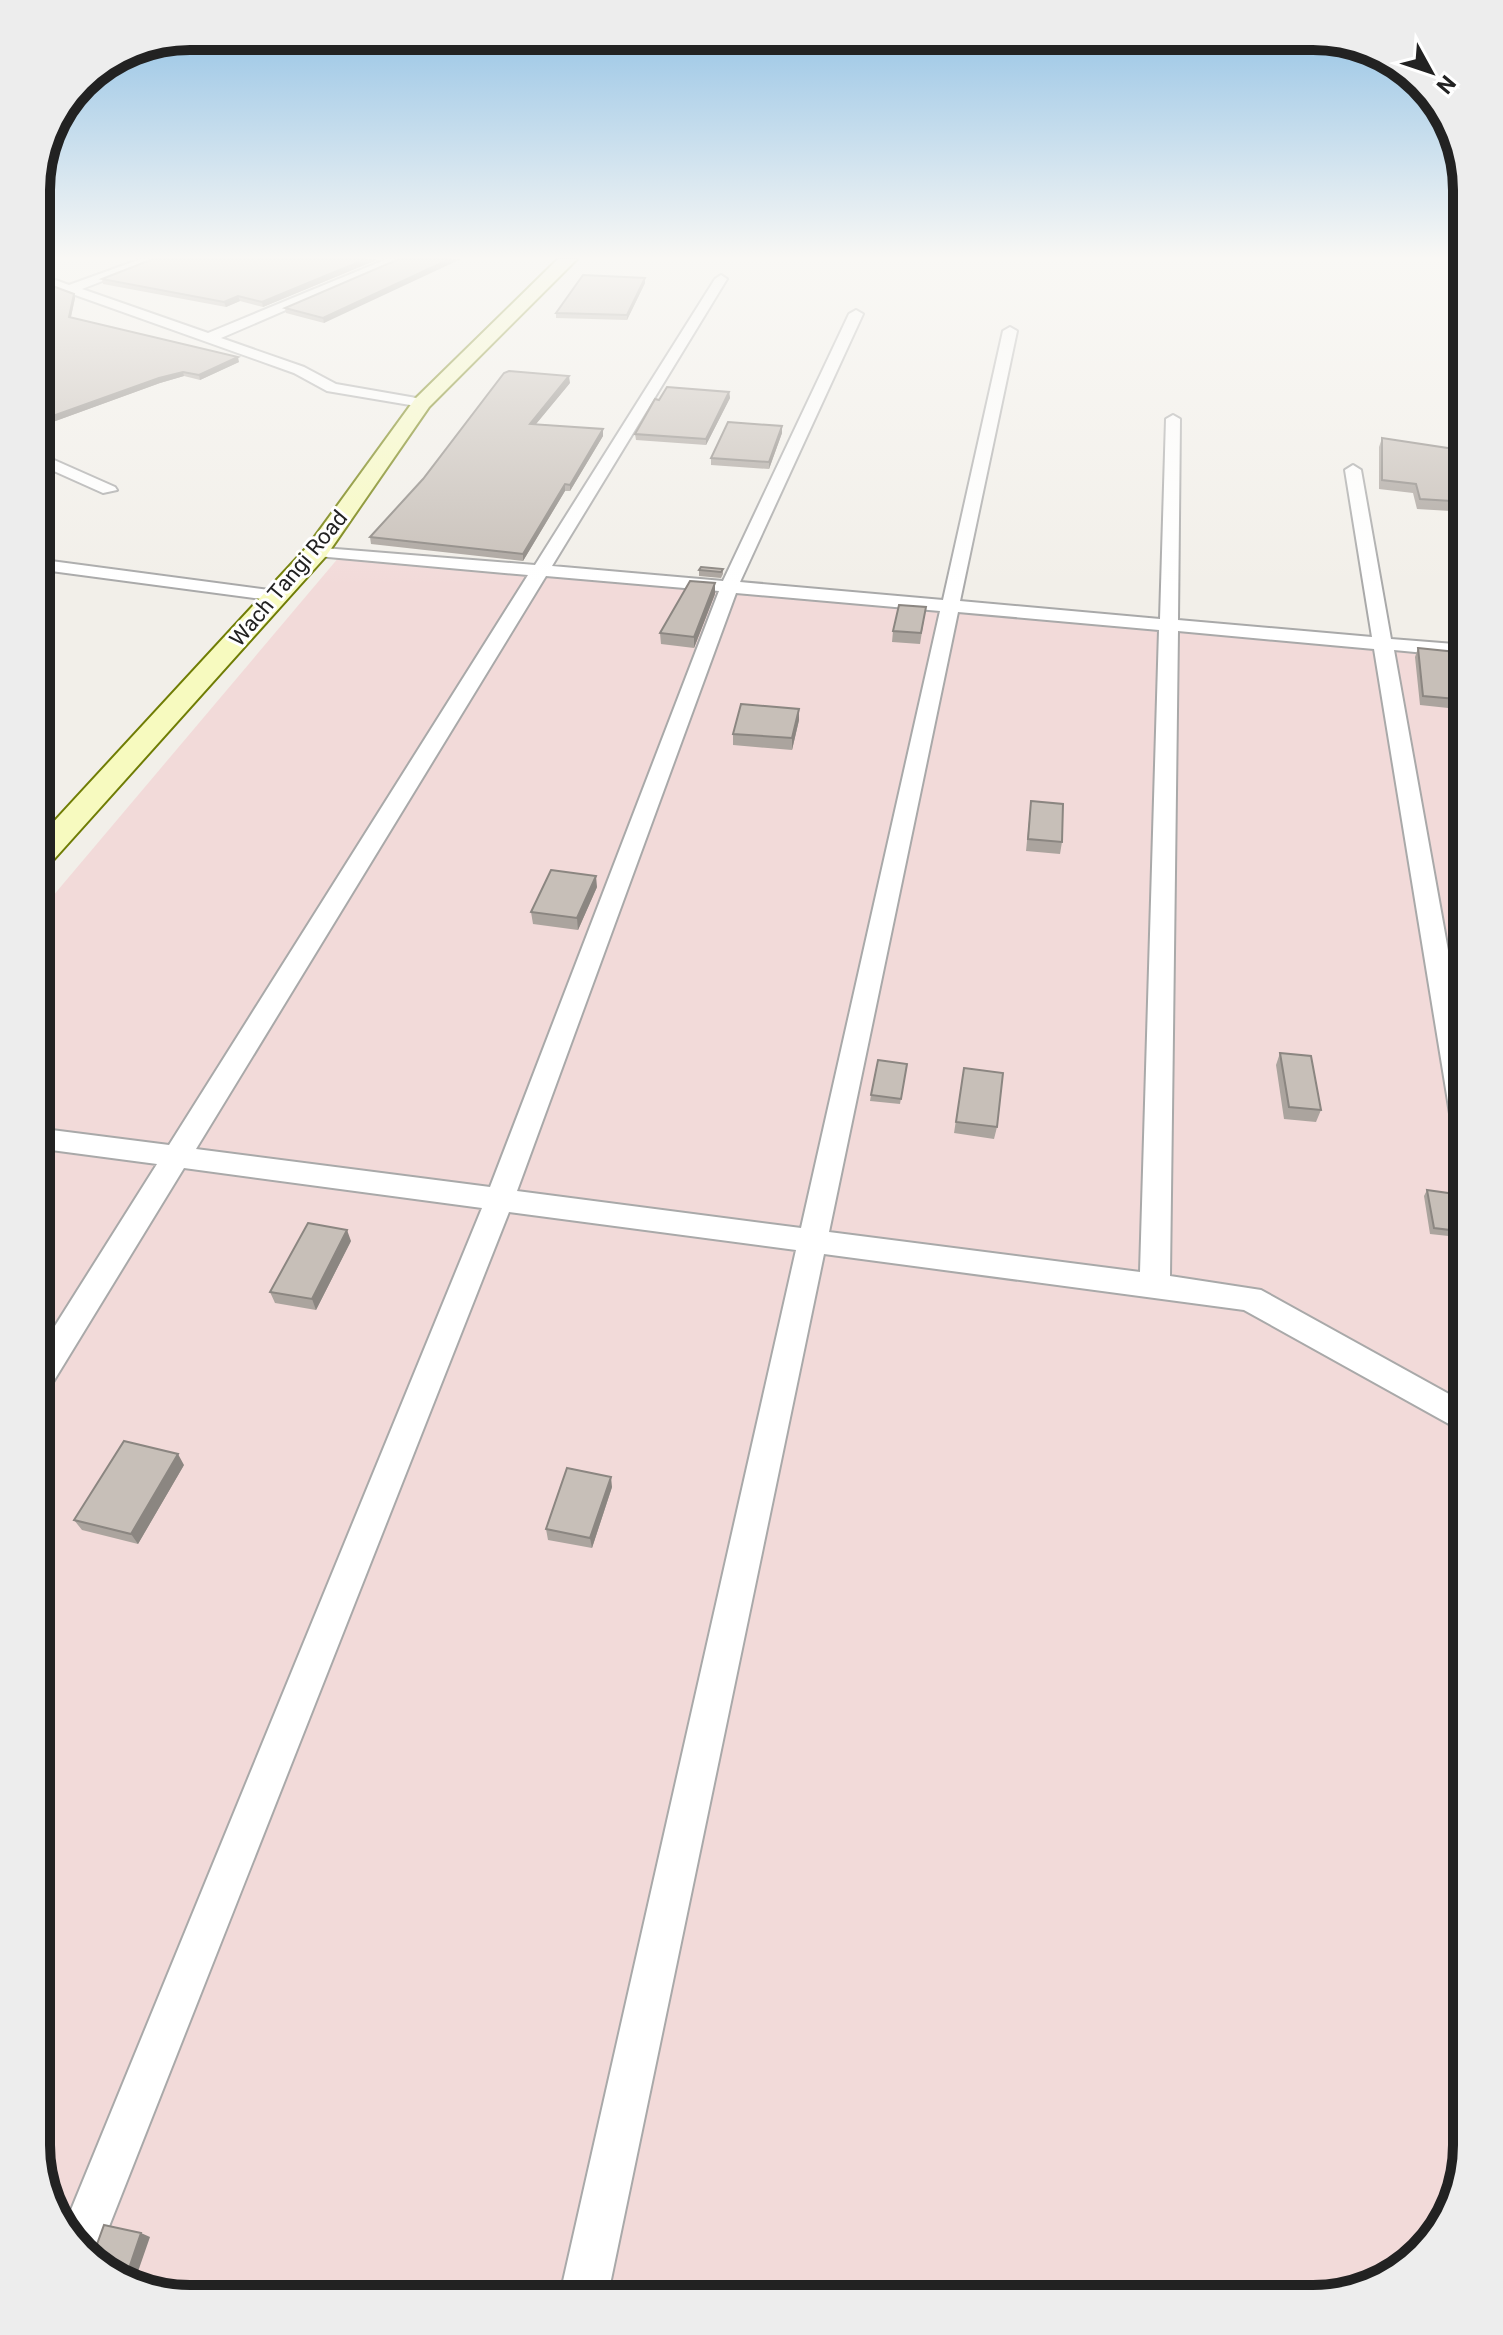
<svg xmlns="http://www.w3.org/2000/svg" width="1503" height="2335" viewBox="0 0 1503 2335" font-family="Roboto,sans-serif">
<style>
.commercial{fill:#f2dad9}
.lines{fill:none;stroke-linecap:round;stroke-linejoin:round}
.minor-casing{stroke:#a9a9a9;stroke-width:4}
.secondary-casing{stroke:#707d05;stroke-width:4}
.minor{fill:#fff;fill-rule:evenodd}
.secondary{fill:#f7fabf;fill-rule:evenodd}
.wall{fill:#aba49e}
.shaded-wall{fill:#8b8681}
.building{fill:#c7bfb8;stroke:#8b8681;stroke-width:2}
.labels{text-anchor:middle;stroke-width:6;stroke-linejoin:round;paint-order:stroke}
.far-street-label{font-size:22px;fill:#222;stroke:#fff}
.rim{fill:none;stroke:#222;stroke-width:10}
</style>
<rect width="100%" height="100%" fill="#f2efe9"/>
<path class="commercial" d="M345,550l1122,103v1492l-26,85 -60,53 -68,16h-1132l-76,-26 -53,-60 -16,-68v-1229z"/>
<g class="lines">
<defs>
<path id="minor" d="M141,259h18l-77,30 126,44 179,-74h17l-183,79 83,29 32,17 86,15 7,4 -7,4 -95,-16 -33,-18 -258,-92v-8l33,12z
M721,275l6,4 -175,287 171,15 126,-267 7,-4 7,4 -123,268 203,18 60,-269 7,-4 7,4 -57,270 200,18 6,-200 7,-4 7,4 -2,201 194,17 -27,-167 8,-5 8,5 30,169 76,6v12l-73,-7 73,406v86l-10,-3 -4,-7 -79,-483 -196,-18 -8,645 91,14 206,114v30l-223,-124 -420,-56 -217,1045h-48l237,-1049 -287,-38 -414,1050 -31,-35 418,-1019 -298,-40 -137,224 -11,4v-40l121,-192 -121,-16v-20l133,17 359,-570 -211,-19 -6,-1v-8l224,18 180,-286zM546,576l173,15 -229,596 -294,-38zM736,593l204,18 -139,617 -284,-37zM958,612l201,18 -19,642 -311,-40z
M36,452l79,35 2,3 -14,3 -67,-30z
M36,559l241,32 9,5 -9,5 -241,-32z"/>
<path id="secondary" d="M558,259h19l-148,148 -103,149 -279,311 -11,3v-29l272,-295 107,-147z"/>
</defs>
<use href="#minor" class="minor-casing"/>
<use href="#secondary" class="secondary-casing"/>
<use href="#minor" class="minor"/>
<use href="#secondary" class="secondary"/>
</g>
<path class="wall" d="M379,259l-116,48 -23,-6 -14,6 -123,-23 -1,-5z
M399,259l-75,64 -38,-10 -1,-5z
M645,278v5l-18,37 -71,-2v-5z
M36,289l38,5 1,4 -4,19 168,45 -39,18 -16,-4 -24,7 -121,44 -3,-1z
M570,383l-34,41 67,5v7l-33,55h-5l-42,70 -152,-17 -1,-7z
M729,392l1,6 -24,47 -70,-5 -1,-6 24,-34z
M782,426v7l-13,36 -58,-4v-7z
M1382,438l85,47v27l-50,-3 -4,-16 -34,-4v-42z
M723,569v5l-2,4 -22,-2v-6z
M715,594l-21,54 -33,-4 -1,-11z
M926,607l-6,37 -28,-2 1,-11z
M1418,648l49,11v51l-47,-5 -5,-48z
M799,709v11l-7,30 -59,-5v-11z
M1031,801l31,41 -2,12 -34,-3z
M597,887l-19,43 -45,-6 -2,-12z
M1280,1053l41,57 -5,12 -32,-3 -8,-54z
M907,1064l-7,40 -30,-3 1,-6z
M964,1068l33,59 -3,12 -40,-6z
M1427,1190l40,28v20l-37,-4 -6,-38z
M351,1241l-35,69 -41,-7 -5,-11z
M184,1465l-46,79 -56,-14 -8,-10z
M612,1487l-20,61 -44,-8 -2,-11z"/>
<path class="shaded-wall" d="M366,259h13l-116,48 -1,-5z
M450,259h11l-137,64 -1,-5z
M645,278v5l-18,37v-5z
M74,294l1,4 -5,23 -1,-4z
M238,296l2,5 -14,6 -2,-5z
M238,357l1,5 -39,18 -1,-5z
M183,372l1,4 -24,7 -121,44 -2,-5 122,-44z
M569,376l1,7 -39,47 -1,-6z
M729,392l1,6 -24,47v-6z
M782,426v7l-13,36v-7z
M603,429v7l-33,55v-6z
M565,484v7l-42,70v-7z
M715,583v11l-21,54v-11z
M799,709v11l-7,30v-12z
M596,876l1,11 -19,43 -1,-12z
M347,1230l4,11 -35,69 -4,-11z
M178,1454l6,11 -46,79 -7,-10z
M39,1476l4,6 -7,11v-12z
M611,1477l1,10 -20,61 -2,-10z
M141,2233l9,4 -16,46 -9,-3z"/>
<path class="building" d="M153,259h213l-104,43 -24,-6 -14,6 -122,-23z
M399,259h51l-127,59 -38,-10z
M583,275l62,3 -18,37 -71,-2z
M47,284l27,10 -5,23 169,40 -39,18 -16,-3 -24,6 -123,44v-133z
M509,371l60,5 -39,48 73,5 -33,56 -5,-1 -42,70 -153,-17 53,-58 81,-106z
M667,387l62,5 -23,47 -71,-5 20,-35 4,1z
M728,422l54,4 -13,36 -58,-4z
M1382,438l72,11 13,36v17l-47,-3 -4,-15 -34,-4z
M701,567l22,2 -2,3 -22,-2z
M690,581l25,2 -21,54 -34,-4z
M899,605l27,2 -5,26 -28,-2z
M1418,648l48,5 1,6v41l-44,-4z
M741,704l58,5 -7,29 -59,-4z
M1031,801l32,3 -1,38 -34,-3z
M551,870l45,6 -19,42 -46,-6z
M1280,1053l31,3 10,54 -32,-3z
M878,1060l29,4 -6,35 -30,-4z
M964,1068l39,5 -6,54 -41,-5z
M1427,1190l35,5 5,23v14l-33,-4z
M308,1223l39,7 -35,69 -42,-7z
M124,1441l54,13 -47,80 -57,-14z
M567,1468l44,9 -21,61 -44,-9z
M104,2225l37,8 -16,47 -20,-7 -13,-15z"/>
<linearGradient id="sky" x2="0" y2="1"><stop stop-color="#8fc0e4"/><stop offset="0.44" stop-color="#f9f8f5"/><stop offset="1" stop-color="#f9f8f5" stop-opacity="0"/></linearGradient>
<rect width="1503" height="586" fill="url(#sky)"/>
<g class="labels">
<g class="far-street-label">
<text transform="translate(288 578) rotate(-50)" y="8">Wach Tangi Road</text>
</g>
</g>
<path d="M0 0H1503V2335H0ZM190 50H1313A140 140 0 0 1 1453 190V2145A140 140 0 0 1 1313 2285H190A140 140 0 0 1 50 2145V190A140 140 0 0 1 190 50Z" fill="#ededed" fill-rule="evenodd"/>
<path class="rim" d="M190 50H1313A140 140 0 0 1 1453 190V2145A140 140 0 0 1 1313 2285H190A140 140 0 0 1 50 2145V190A140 140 0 0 1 190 50Z"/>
<g transform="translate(1431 72) rotate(130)" stroke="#ffffff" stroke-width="6" paint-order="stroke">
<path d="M0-6L14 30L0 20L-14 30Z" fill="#222222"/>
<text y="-12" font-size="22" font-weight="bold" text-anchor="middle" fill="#222222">N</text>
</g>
</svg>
